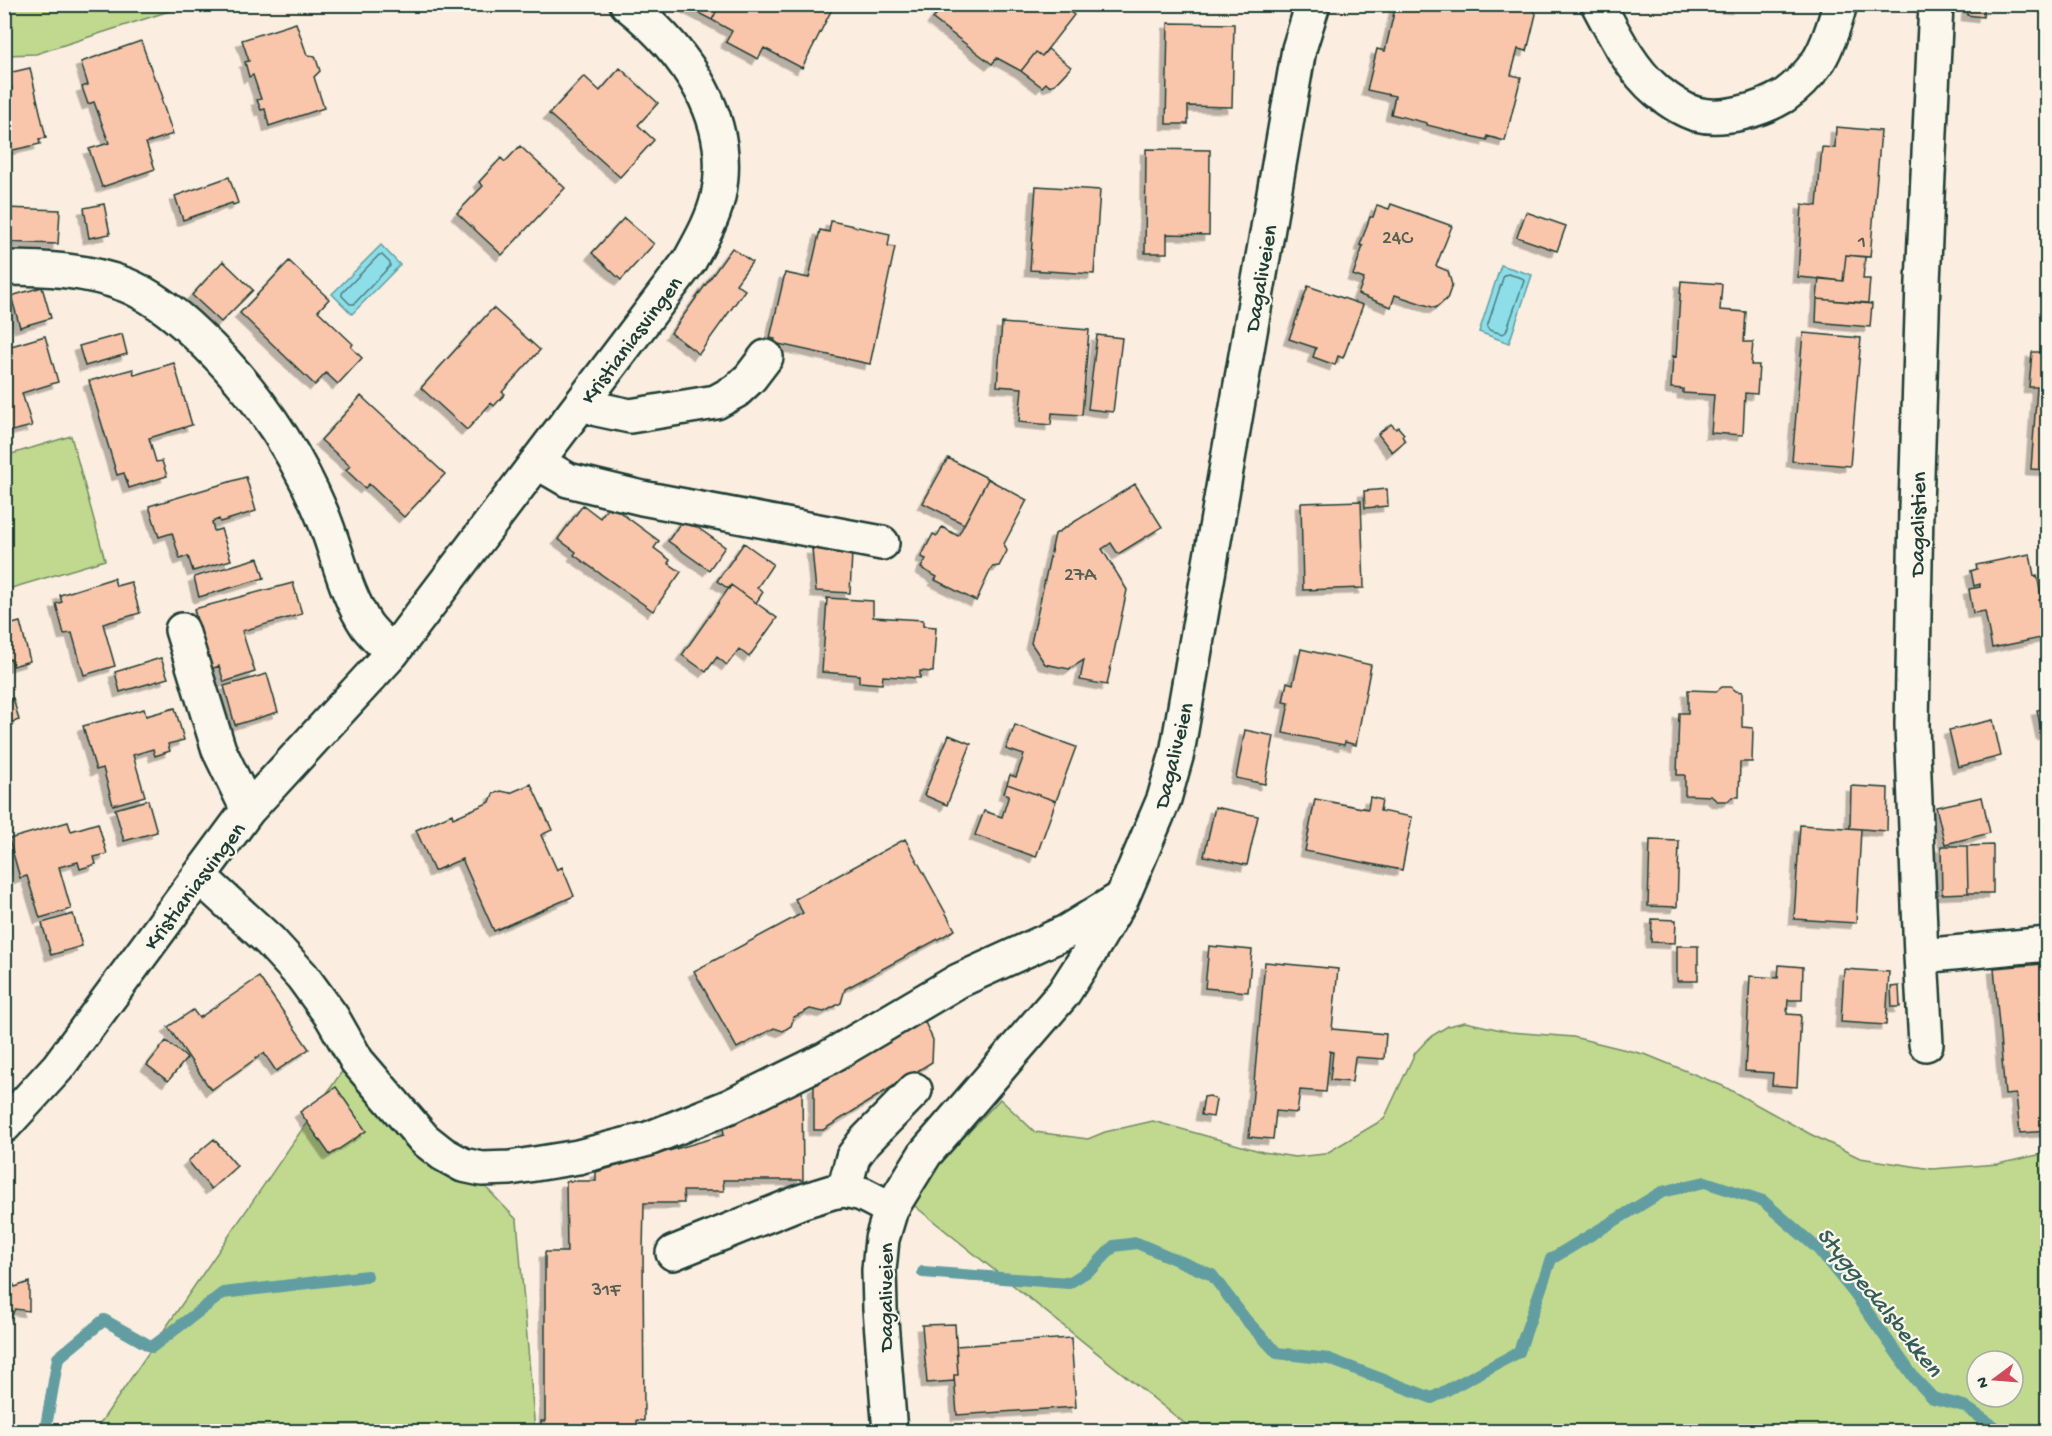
<svg xmlns="http://www.w3.org/2000/svg" width="2052" height="1436" viewBox="0 0 2052 1436" font-family="'Gochi Hand',sans-serif">
<style>
.green{fill:#c0d98f;stroke:#708b62;stroke-width:1.5;fill-rule:evenodd}
.water{fill:#8edeea;stroke:#629ea1;stroke-width:1.5}
.lines{fill:none;stroke-linecap:round;stroke-linejoin:round}
.shore{stroke:#4b7d7d;stroke-width:1.5}
.stream{stroke:#629ea1;stroke-width:12}
.building{fill:#fac6ab;stroke:#1f3d34;stroke-width:1.5;filter:url(#shadow)}
.minor-casing{stroke:#1f3d34;stroke-width:38}
.minor{stroke:#fbf7ec;stroke-width:33}
.labels{text-anchor:middle;stroke-width:4.5;stroke-linejoin:round;paint-order:stroke}
.number-label{font-size:20px;fill:#565f52}
.street-label{font-size:22px;fill:#1f3d34;stroke:#fbf7ec}
.water-label{font-size:24px;font-style:italic;fill:#355d58;stroke:#fbf7ec}
</style>
<defs>
<filter id="shadow"><feDropShadow dx="-5.5" dy="5.5" stdDeviation="0" flood-color="#0004"/></filter>
</defs>
<rect width="100%" height="100%" fill="#fbeddf"/>
<filter id="ink" filterUnits="userSpaceOnUse"><feTurbulence type="fractalNoise" baseFrequency=".0167" numOctaves="2"/><feDisplacementMap in="SourceGraphic" scale="12" xChannelSelector="R" yChannelSelector="G"/><feConvolveMatrix kernelMatrix="1 2 1 2 8 2 1 2 1" color-interpolation-filters="sRGB"/></filter>
<g filter="url(#ink)">
<path class="green" d="M4,5l1,-1 183,1 -152,49 -31,1z
M71,436l34,124 -100,30v-134z
M1465,1022l45,10 63,5 74,18 76,31 87,48 50,24 72,11 66,-5 49,-11v278h-853l-288,-232 94,-100 35,33 53,7 17,-7 48,-11 110,31 32,5 30,-3 59,-35 31,-66 15,-16 18,-11zM1977,1361h36v36h-36z
M356,1051l161,169 18,211 -441,1z"/>
<path class="water" d="M381,245l19,20 -48,49 -20,-20z
M1501,265l31,10 -23,68 -30,-11z"/>
<g class="lines">
<path class="shore" d="M379,255h3l8,8v3l-36,38h-4l-8,-8v-3z
M1508,274l14,4 2,3 -18,51 -3,2 -14,-4 -2,-3 17,-52z"/>
<path class="stream" d="M923,1272l146,11 24,-15 21,-22 23,-3 75,32 34,45 31,33 52,6 103,39 87,-46 32,-93 111,-67 43,-10 58,19 55,48 36,44 61,86 18,19 31,8 38,26
M45,1432l13,-74 46,-38 48,27 71,-54 144,-17"/>
</g>
<path class="building" d="M681,4h39l-8,16z
M720,4h103l9,5 -30,59 -38,-20 -6,11 -32,-17 6,-11 -20,-11z
M944,4h115l15,11 -32,41 -6,-4 -15,19 -24,-13 -5,6 -59,-45z
M1396,4h135l5,10 -9,37 -9,-2 -7,26 10,2 -16,64 -18,-5v4l-60,-15v-2l-36,-9 4,-18 -28,-6 10,-41 8,2z
M1698,4h39v4z
M1968,4h17l-2,13 -16,-2z
M296,23l11,32 8,1 5,15 -6,6 10,31 -55,18 -4,-17 -4,1 -4,-10 4,-1 -8,-24 -4,2 -4,-15 4,-1 -7,-21z
M1168,23l66,1 -2,83 -44,-1v18h-22z
M141,41l14,39h2l6,18 -2,1 12,35 -27,9 9,26 -53,18 -13,-38 20,-6 -15,-41 -6,2 -6,-17 6,-2 -7,-23z
M1048,49l23,18 -16,17 -6,2 -3,-3 -4,4 -21,-16 15,-19 6,4z
M30,68l16,70 -7,1 1,5 -36,8v-61l8,-2 -4,-16z
M620,68l38,35 -20,22 16,15 -34,37 -71,-63 35,-38 16,15z
M1836,127l45,4 -11,126 -24,-2 -3,26 -45,-4 4,-73 15,2 5,-59 13,1z
M520,146l45,42 -63,67 -45,-42 26,-27 -4,-4 22,-24 4,4z
M1146,149l64,1 -1,85 -42,-1v19h-22z
M229,177l9,26 -5,2 -1,-2 -49,17 -8,-24z
M1036,186l64,4 -6,84 -64,-4z
M104,204l6,30 -21,4 -5,-30z
M1391,204l61,22 -16,40 12,5 4,14 -5,14 -12,9 -40,-13 -4,12 -33,-13 6,-15 -11,-4 10,-29 -3,-1 10,-28h3l4,-12 12,4z
M5,208l55,2 -2,34 -54,-2z
M1526,212l40,14 -9,25 -40,-14z
M624,218l30,26 -33,36 -29,-27z
M831,221l59,13 -2,12 7,1 -25,117 -96,-21 1,-4 -5,-1 15,-65 24,5 11,-48 9,2z
M732,248l20,14 -16,22 9,6 -46,64 -28,-21z
M1846,255l19,2 -2,22h7l-2,24 -51,-4 2,-21 24,3z
M223,261l30,29 -32,32 -29,-27z
M289,261l40,38 -11,12 35,33 -2,3 11,11 -24,26 -12,-11 -11,12 -75,-72z
M1681,281l41,3 -2,26 26,2 -2,30h9l-2,23h8l-2,29 -12,-1 -2,42 -32,-2 3,-38 -31,-2v-4l-12,-1 2,-32 3,1z
M1308,286l55,19 -20,53 -5,-2 -3,9 -22,-8 3,-9 -27,-9z
M42,287l9,31 -31,9 -9,-31z
M1817,299l55,5 -2,23 -54,-5z
M493,308l47,42 -38,42 3,2 -11,12 -3,-3 -24,27 -46,-42z
M1002,323l87,7 -7,85 -30,-2 -1,12 -32,-3 3,-34 -25,-2z
M1803,333l58,5 -11,128 -58,-5z
M122,334l5,20 -42,12 -6,-20z
M1097,335l25,3 -9,74 -25,-3z
M45,336l13,46 -36,11 10,33 -28,7v-93l2,-1 2,8z
M2042,351h6v119l-17,-1 6,-82h-8l3,-35h9z
M174,363l18,62 -43,13 7,24 6,-1 5,15 -38,12 -5,-15 -7,2 -28,-94 44,-12 1,6z
M361,396l84,78 -41,43 -35,-33 -4,4 -19,-18 4,-4 -29,-26z
M1391,424l5,5 2,-2 6,7 -2,2 3,5 -13,11 -14,-18z
M948,458l43,22 -3,-1 -24,45 -41,-21z
M246,477l10,34 -36,11 -1,-3 -7,3 2,9 7,-2 10,31 -38,11 -5,-15 -8,3 -8,-26 -13,4 -10,-31z
M988,479l39,21 -23,44 3,7 -8,15 -7,1 -16,34 -41,-21 2,-3 -16,-9 5,-9 -5,-2 12,-23 4,2 5,-9 16,9z
M1135,484l27,43 -44,27 -7,-11 -9,6 25,41 -20,95 -27,-5 4,-20 -15,9 -24,-5 -14,-21 24,-109z
M1387,489l1,17 -23,2 -1,-17z
M1361,501l3,87 -61,2 -2,-87z
M583,505l17,13 10,-13 49,36 -5,7 16,12 -2,3 13,9 -28,39 -79,-56 2,-3 -18,-13z
M684,518l41,29 -16,23 -41,-29z
M744,543l29,21 -16,24 6,4 -7,11 -25,-18 -2,4 -12,-8z
M812,549l40,3 -2,41 -34,-2z
M2030,554l4,22 3,-1 5,25h-3l7,37 -54,11 -7,-37 -12,2 -4,-24 11,-2v-3l-6,2 -3,-15 6,-2 -1,-4z
M258,558l6,20 -65,19 -5,-20z
M114,578l2,8 15,-4 9,31 -37,11 12,42 -31,9 -12,-42 -8,1 -8,-30 6,-2 -2,-7z
M293,583l9,31 -60,17 13,41 -31,10 -5,-16 -8,3 -9,-29 -7,-8 5,-1 -6,-22z
M731,585l46,33 -28,39 -10,-8 -12,16 -10,-8 -11,15 -24,-17z
M827,598l46,3v16l50,3v6l13,1 -3,45 -13,-1v7l-37,-2 -1,8 -23,-2v-7l-37,-3z
M20,622l10,39 -17,5 -2,-7 -7,2v-36l1,1z
M1301,649l70,16 -15,80 -11,-3 -1,3 -61,-12 6,-30 -6,-1 4,-20 6,2z
M161,658l7,20 -48,14 -5,-20z
M267,674l11,38 -43,13 -11,-39z
M1722,687h9l5,4 6,1v35l11,1 -1,34h-12l-1,35h-7l-4,4h-11l-6,-5 -26,-1v-20h-8l2,-62h9v-23l29,1z
M13,698l6,22 -15,5v-24z
M175,708l9,32 -16,4 2,7 -15,5 -2,-7 -20,6 12,41 -32,9 -10,-37 -7,2 -13,-44 61,-17 2,7z
M2048,708v25l-6,1 -5,-24z
M1993,720l8,36 -43,11 -9,-37z
M1015,725l61,22 -20,54 -49,-17 3,-9 6,2 8,-22 -18,-6z
M1245,730l29,6 -9,48 -29,-6z
M949,735l22,9 -24,61 -23,-10z
M531,784l21,46 -11,5 16,35 5,-3 12,29 -80,35 -32,-72 -28,12 -18,-41 36,-16 1,4 37,-16 3,-8 8,-3 9,2z
M1007,784l49,17 -20,56 -61,-22 9,-24 18,6 7,-22 -5,-2z
M1851,786l37,2 -1,43 -37,-3z
M1370,797l12,3 -2,11 32,6 -10,53 -97,-19 10,-52 53,10z
M1982,797l8,36 -45,11 -9,-37z
M148,800l9,32 -33,9 -9,-32z
M1215,807l43,9 -11,49 -43,-9z
M68,822l3,9 27,-8 9,31 -13,3 2,7 -16,5 -2,-7 -19,5 12,42 -31,9 -13,-42 -7,2 -11,-39z
M1800,825l61,4 -5,94 -62,-4z
M905,839l50,91 -110,59 -4,14 -17,9 -14,-3 -16,8 -3,9 -8,5 -9,-3 -37,20 -43,-77 109,-58 -8,-14z
M1650,840l29,1 -2,66 -29,-1z
M1993,845v48h-25l-1,-47z
M1941,846h26l1,47 -26,1z
M73,914l9,32 -31,9 -9,-32z
M1652,919l24,1 -1,23 -24,-1z
M1209,946l43,4 -4,42 -43,-4z
M1677,946h21v35h-21z
M1265,962l73,7 -6,60 54,5 -2,25 -29,-2 -3,25 -22,-2 3,-28 -3,-1 -4,41 -26,-2 -3,23 -21,-2 -3,28 -24,-2z
M2043,964l4,48 -7,1 2,14h6v104l-28,2 -4,-39 -11,1 -11,-127z
M1779,965l24,2 -1,33h-14l-1,14 14,1 -4,72 -25,-2 1,-12 -28,-2 5,-95 28,2z
M1844,969l45,3 -3,53 -45,-3z
M259,977l50,72 -33,22 -12,-18 -53,37 -43,-63 25,-17 6,8z
M1899,986l1,21h-8l-1,-20z
M924,1020l9,20 -1,22 -109,68h-9v-44z
M166,1041l21,17 -19,23 -21,-16z
M336,1087l30,44 -36,24 -30,-43z
M802,1089l1,91h-80l1,11h-41l1,12h-40l-1,48 1,170 -7,-1v12h-95l-1,-11h4v-169h22l-1,-71h30v-9l128,-37 -1,-8z
M1210,1096l6,4 -3,17 -12,-2 3,-18z
M214,1139l23,27 -26,23 -23,-28z
M4,1267l11,20 14,-5v29l-14,-2 -11,22z
M955,1324l3,51h-4v6l-27,2 -5,-58z
M1071,1338l5,69 -119,8 -3,-40h4l-2,-29z"/>
<g class="lines">
<defs>
<path id="minor" d="M1598,4c16,30 33,65 59,87 11,9 25,19 39,23 27,7 65,-4 88,-18 13,-9 26,-23 35,-36 10,-17 16,-37 21,-56
M4,268c41,0 83,2 122,17 27,11 49,29 70,49 54,50 96,110 125,178 16,37 23,80 46,114 7,9 17,18 25,27
M584,401l13,8 33,7 86,-14 20,-11 14,-13 16,-21
M537,462l31,18 74,18 240,45
M182,630l37,120 29,60
M199,876l71,65 32,35 30,41 25,44 67,78 19,15 20,11 19,4 28,-1 68,-11 70,-18 80,-32 98,-48 132,-78 108,-49 54,-33
M1921,956l127,-12
M1926,1044l-5,-88 -9,-231 4,-217 7,-226 13,-278
M4,1126l54,-59 190,-257 144,-157 298,-393c11,-20 23,-41 28,-63 17,-78 -33,-147 -91,-193
M844,1190l9,-33 11,-15 51,-52
M673,1253l130,-52 29,-9 12,-2 18,4 29,15
M890,1432l-10,-123 -1,-39 3,-31 9,-30 34,-55 138,-160 27,-42 32,-54 42,-99 13,-46 15,-86 107,-618 14,-45"/>
</defs>
<use href="#minor" class="minor-casing"/>
<use href="#minor" class="minor"/>
</g>
</g>
<g class="labels">
<g class="number-label">
<text x="1397" y="243">24C</text>
<text x="1862" y="247">1</text>
<text x="1080" y="580">27A</text>
<text x="606" y="1295">31F</text>
</g>
<g class="street-label">
<text transform="translate(1259 278) rotate(-80)" y="8">Dagaliveien</text>
<text transform="translate(630 339) rotate(-53)" y="8">Kristianiasvingen</text>
<text transform="translate(1916 524) rotate(-89)" y="8">Dagalistien</text>
<text transform="translate(1172 755) rotate(-76)" y="8">Dagaliveien</text>
<text transform="translate(193 885) rotate(-53)" y="8">Kristianiasvingen</text>
<text transform="translate(884 1297) rotate(-90)" y="8">Dagaliveien</text>
</g>
<g class="water-label">
<text transform="translate(1881 1301) rotate(51)" y="8">Styggedalsbekken</text>
</g>
</g>
<rect width="2052" height="1436" fill="none" stroke="#fbf7ec" stroke-width="24"/>
<rect x="12" y="12" width="2028" height="1412" fill="none" stroke="#1f3d34" stroke-width="2" filter="url(#ink)"/>
<g transform="translate(1995 1379) rotate(254)"><circle r="28" fill="#fbf7ec" stroke="#a3ada2" stroke-width="1.5"/>
<path d="M0-4.5L10 22L0 15L-10 22Z" fill="#d1495b"/>
<text y="-9" font-size="16" font-weight="bold" text-anchor="middle" fill="#1f3d34">N</text>
</g>
</svg>
